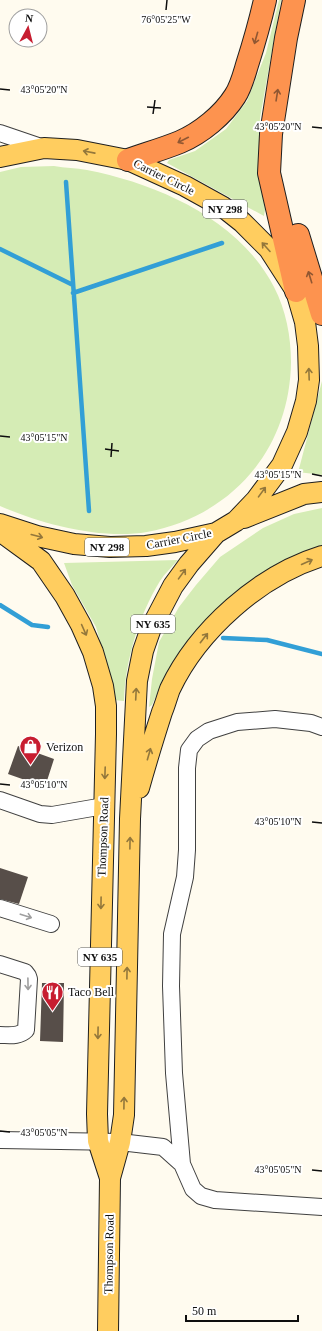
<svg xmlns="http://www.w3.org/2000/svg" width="322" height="1331" viewBox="0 0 322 1331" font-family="'Times New Roman',serif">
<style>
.grass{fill:#d5ecb5}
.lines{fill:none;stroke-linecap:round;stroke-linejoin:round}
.stream{stroke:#329fd6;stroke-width:4.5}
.building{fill:#574e49}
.minor-casing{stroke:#414141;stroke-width:18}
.major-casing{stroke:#1f1f1f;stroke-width:22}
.highway-casing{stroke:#1f1f1f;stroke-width:24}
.minor{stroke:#fff;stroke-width:16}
.major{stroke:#ffcd5f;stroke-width:20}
.highway{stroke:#fd934f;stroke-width:22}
.oneway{stroke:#915732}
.oneway2{stroke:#93773b}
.oneway3{stroke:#9f9f9f}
.ticks{fill:none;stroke:#0e0e0e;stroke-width:1.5}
.labels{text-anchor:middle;stroke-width:4;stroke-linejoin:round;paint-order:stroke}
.shield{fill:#fff;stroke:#565656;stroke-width:1}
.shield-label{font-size:11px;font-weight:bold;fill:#0e0e0e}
.street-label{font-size:12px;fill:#0e0e0e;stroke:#fff}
.poi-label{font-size:12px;fill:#0e0e0e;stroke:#fff;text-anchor:start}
.ticks-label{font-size:10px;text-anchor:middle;fill:#0e0e0e;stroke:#fff;stroke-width:4;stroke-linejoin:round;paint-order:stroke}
</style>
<rect width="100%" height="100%" fill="#fffbef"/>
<path class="grass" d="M279,0h2l-21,118 -1,19 6,73 -1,6 -97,-53 2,-3 26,-9 31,-22 21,-28 19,-48z
M54,166c11,2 22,2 33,4 71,14 152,49 187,117 12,23 17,50 17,75 -1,87 -59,154 -144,170 -45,8 -106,-8 -147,-26v-334l21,-5z
M322,381v94l-24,-3 2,-7z
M322,508v38c-60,18 -112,61 -147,113 -9,14 -16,31 -23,46l-3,2 3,-28 7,-37 20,-35 17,-22 24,-28 43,-29 31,-14z
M178,560c-6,7 -13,13 -18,21 -21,34 -35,80 -36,120l-11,-1 -3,-24 -14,-49 -24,-42 -8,-22z"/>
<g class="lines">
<path class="stream" d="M66,182l23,329
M0,249l73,36
M73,293l149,-50
M0,605l32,20 16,2
M223,638l44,2 55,14"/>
</g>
<path class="building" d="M18,746l36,13 -9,28 -37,-13z
M0,868l28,9 -9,27 -19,-5z
M42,983h22l-1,59 -23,-1z"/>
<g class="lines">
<defs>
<path id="minor" d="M0,133l44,15
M0,800l40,14 12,1 52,-9
M0,908l51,16
M0,964l25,8 3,4 1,3 -3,51c-7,7 -17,5 -26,5
M0,1140l120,2 43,5 19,17 11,25 8,7 14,4 107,7
M182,1164l-8,-91 -3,-87 1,-52 13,-57 2,-27v-82l2,-18 8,-11 12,-8 28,-9 38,-3 36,4 11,4"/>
<path id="major" d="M0,157l44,-9 33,2 51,10 57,26 38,21 19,15 27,27 27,42 9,31 3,24 1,34 -3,21 -9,31 -15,33 -26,35 -20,21 -20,12 -41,9 -29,4 -36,1 -36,-3 -37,-8 -37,-12
M244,518l60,-24 18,-2
M0,531l41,30 24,35 16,29 12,27 10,34 3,20v28l-9,380 1,27 12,37
M139,788c7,-25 15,-51 23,-76 3,-7 5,-15 8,-23 28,-59 90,-114 152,-133
M108,1331l2,-153 10,-36 4,-27 6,-296 7,-138 6,-30 8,-23 22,-42 16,-22 27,-31"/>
<path id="highway" d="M294,0l-8,38 -15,96 -2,39 27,118
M128,160c17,-6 35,-11 52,-18 21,-9 43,-27 55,-46 6,-9 9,-21 12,-31 7,-22 13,-43 18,-65
M298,235l24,79"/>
</defs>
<use href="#minor" class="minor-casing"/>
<use href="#major" class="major-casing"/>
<use href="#highway" class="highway-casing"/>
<use href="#minor" class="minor"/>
<use href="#major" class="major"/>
<use href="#highway" class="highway"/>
</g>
<defs><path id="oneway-shaft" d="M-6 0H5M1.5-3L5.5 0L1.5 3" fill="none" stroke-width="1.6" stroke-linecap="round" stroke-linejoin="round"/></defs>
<g class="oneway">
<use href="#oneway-shaft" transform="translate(256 38) rotate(106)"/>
<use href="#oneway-shaft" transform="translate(277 95) rotate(-81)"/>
<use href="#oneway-shaft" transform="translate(183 140) rotate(153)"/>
<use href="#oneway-shaft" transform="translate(310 277) rotate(-107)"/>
</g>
<g class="oneway2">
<use href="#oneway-shaft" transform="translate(89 152) rotate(-169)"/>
<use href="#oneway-shaft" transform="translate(266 247) rotate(-132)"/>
<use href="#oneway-shaft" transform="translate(309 374) rotate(-92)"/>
<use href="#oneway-shaft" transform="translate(262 492) rotate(-54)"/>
<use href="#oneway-shaft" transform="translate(37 536) rotate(15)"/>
<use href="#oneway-shaft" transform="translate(307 562) rotate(-24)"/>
<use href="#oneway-shaft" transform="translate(182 574) rotate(-54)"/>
<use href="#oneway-shaft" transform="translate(84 630) rotate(66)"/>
<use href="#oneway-shaft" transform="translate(204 638) rotate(-52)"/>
<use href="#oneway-shaft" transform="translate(136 694) rotate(-87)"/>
<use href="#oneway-shaft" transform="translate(149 754) rotate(-74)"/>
<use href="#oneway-shaft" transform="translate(105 773) rotate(92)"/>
<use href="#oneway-shaft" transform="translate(130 843) rotate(-89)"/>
<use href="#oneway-shaft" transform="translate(101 903) rotate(91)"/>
<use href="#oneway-shaft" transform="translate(127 973) rotate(-89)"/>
<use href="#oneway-shaft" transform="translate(98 1033) rotate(91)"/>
<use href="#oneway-shaft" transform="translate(124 1103) rotate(-89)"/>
</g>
<g class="oneway3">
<use href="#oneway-shaft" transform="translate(26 916) rotate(18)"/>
<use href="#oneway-shaft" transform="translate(28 984) rotate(89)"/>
</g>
<path class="ticks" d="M166,10l1,-10M0,89l10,1M147,107l14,1M153,114l2,-14M312,127l10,1M0,436l10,1M105,449l14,2M111,457l1,-14M312,474l10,2M0,784l10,1M312,822l10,1M0,1131l10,1M312,1170l10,1"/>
<defs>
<symbol id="shop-pin" viewBox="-11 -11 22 30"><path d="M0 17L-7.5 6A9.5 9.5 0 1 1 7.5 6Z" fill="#c71d30" stroke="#fff"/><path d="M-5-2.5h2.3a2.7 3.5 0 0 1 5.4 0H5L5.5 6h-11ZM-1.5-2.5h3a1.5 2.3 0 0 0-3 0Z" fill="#fff"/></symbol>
<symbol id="restaurant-pin" viewBox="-11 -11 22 30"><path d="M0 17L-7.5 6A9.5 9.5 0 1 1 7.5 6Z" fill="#c71d30" stroke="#fff"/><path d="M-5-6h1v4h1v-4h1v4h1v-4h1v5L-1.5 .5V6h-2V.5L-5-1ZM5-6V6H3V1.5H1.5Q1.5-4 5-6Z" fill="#fff"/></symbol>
</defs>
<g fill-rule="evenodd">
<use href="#shop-pin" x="18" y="734" width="25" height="34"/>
<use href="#restaurant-pin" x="40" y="980" width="25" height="34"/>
</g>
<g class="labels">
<g class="shield">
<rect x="203" y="200" width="44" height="18" rx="3"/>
<rect x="85" y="538" width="44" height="18" rx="3"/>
<rect x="131" y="615" width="44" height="18" rx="3"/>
<rect x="78" y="948" width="44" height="18" rx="3"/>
</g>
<g class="shield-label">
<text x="225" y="213">NY 298</text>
<text x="107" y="551">NY 298</text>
<text x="153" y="628">NY 635</text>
<text x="100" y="961">NY 635</text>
</g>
<g class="street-label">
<text transform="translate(164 177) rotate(26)" y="4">Carrier Circle</text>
<text transform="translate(179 539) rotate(-11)" y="4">Carrier Circle</text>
<text transform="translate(103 837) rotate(-88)" y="4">Thompson Road</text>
<text transform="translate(109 1254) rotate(-89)" y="4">Thompson Road</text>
</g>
<g class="poi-label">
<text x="46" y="751">Verizon</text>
<text x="68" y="996">Taco Bell</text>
</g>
</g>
<g class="ticks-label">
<text x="166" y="23">76°05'25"W</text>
<text x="44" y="93">43°05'20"N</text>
<text x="278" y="130">43°05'20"N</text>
<text x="44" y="441">43°05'15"N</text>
<text x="278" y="478">43°05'15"N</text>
<text x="44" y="788">43°05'10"N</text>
<text x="278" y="825">43°05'10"N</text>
<text x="44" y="1136">43°05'05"N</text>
<text x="278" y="1173">43°05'05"N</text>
</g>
<g transform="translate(28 28) rotate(7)"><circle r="19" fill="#ffffff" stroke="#9f9f9f"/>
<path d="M0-3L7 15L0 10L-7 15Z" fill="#c71d30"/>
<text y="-6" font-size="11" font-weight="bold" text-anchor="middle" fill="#0e0e0e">N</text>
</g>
<path d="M186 1315v6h112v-6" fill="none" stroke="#0e0e0e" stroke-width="2"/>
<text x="192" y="1315" font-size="12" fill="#0e0e0e" stroke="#ffffff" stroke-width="3" paint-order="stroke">50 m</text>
</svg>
